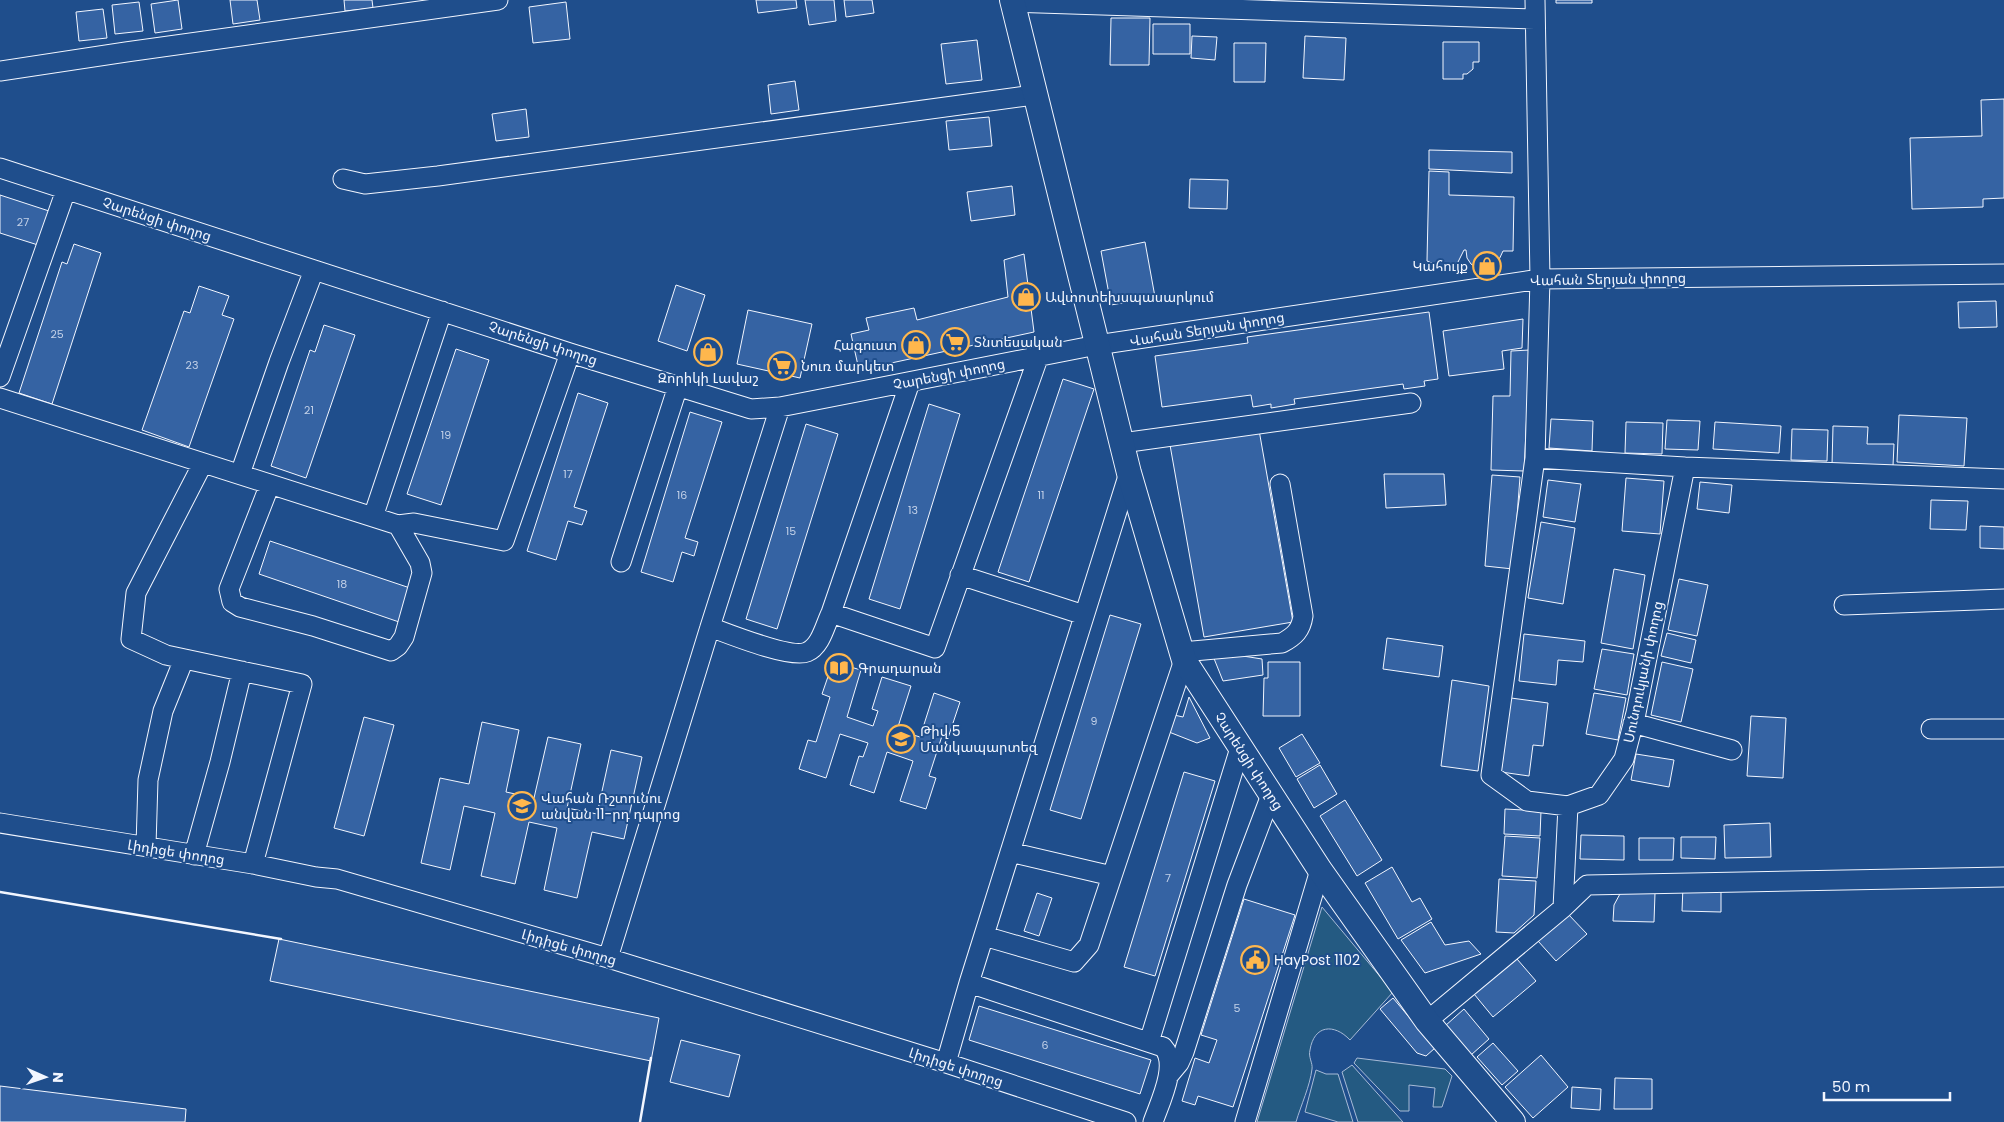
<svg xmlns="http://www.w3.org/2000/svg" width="2004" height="1122" viewBox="0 0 2004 1122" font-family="Poppins,'Noto Sans Armenian',sans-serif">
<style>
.green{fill:#245a82;stroke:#a8bbd7}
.building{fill:#3563a3;stroke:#f2f6ff}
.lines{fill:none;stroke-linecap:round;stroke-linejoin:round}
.minor-casing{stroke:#f2f6ff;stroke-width:21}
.major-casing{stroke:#f2f6ff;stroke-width:26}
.minor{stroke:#1f4e8c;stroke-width:19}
.major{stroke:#1f4e8c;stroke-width:24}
.wall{stroke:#f2f6ff;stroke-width:2.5}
.labels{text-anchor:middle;stroke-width:4;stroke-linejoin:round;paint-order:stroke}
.number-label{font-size:11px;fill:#c3d1e8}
.street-label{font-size:14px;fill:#f2f6ff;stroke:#1f4e8c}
.poi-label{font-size:14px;fill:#f2f6ff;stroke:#1f4e8c;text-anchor:start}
</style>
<rect width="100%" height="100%" fill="#1f4e8c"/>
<path class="green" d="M1322,907l71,85 -43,48c-16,-17 -36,-15 -40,10 -2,7 3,13 2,19 -2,17 -11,36 -16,53h-39z
M1357,1058l88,11 7,7 -10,31h-9l2,-19 -26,-3v26h-9l-46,-48z
M1352,1065l51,57h-45l-16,-50z
M1316,1070l10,4h12l15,48h-15l-33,-10z"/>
<path class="building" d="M178,0l4,29 -27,4 -4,-29z
M230,0h27l3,20 -27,4z
M344,0h28l1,8 -28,3z
M756,0h40l1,8 -39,5z
M805,0h29l2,21 -27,4z
M844,0h28l2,13 -28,4z
M1556,0h36v3h-36z
M139,2l4,29 -28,3 -3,-29z
M566,2l4,37 -37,4 -4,-36z
M103,9l4,29 -28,3 -3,-29z
M1111,18h39l-1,47h-39z
M1153,24h37v30h-37z
M1192,36l25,1 -2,23 -24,-2z
M1305,36l41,2 -2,42 -41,-2z
M977,40l5,40 -36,4 -5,-40z
M1443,42h36v20h-6v7l-6,5h-4v5h-20z
M1234,43h32l-1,39h-31z
M795,81l4,29 -28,4 -3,-29z
M2004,99v99l-21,1v8l-71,2 -2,-71 72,-2 -1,-36z
M526,109l3,28 -33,4 -4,-27z
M989,117l3,29 -43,4 -3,-29z
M1429,150l83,2v21l-83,-4z
M1429,171l20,1v23l65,2 -1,54h-10l-6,13 -6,4 -7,1 -7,-1 -6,-4 -4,-6 -1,-8h-2l-11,22 -26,-11z
M1190,179l38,1 -1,29 -38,-1z
M1012,186l3,29 -44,6 -4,-29z
M0,195l49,16 -11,34 -38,-12z
M1145,242l10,55 -44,8 -10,-54z
M74,244l27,9 -49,151 -33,-11 43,-131 5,2z
M1024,254l10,78 -175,38 -8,-36 18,-4 -3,-12 48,-10 3,12 91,-23 -4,-37z
M676,285l29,10 -18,56 -29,-10z
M199,286l30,10 -7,19 12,4 -45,128 -47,-17 42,-119 6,2z
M1996,301l1,26 -38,1 -1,-26z
M748,310l64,14 -12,54 -63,-14z
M1429,312l9,67 -14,2 1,5 -21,3 -1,-5 -109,15 1,5 -24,4v-4l-18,3 -2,-12 -89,12 -7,-51 93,-13 -1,-6z
M1523,319l-1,29 -20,3 2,18 -55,7 -6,-45z
M324,325l31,10 -49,143 -35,-12 39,-116 5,2z
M456,349l33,11 -48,145 -34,-11z
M1530,350l-6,121 -33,-1 2,-74h17l1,-45z
M1063,379l31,10 -65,193 -31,-10z
M578,393l30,10 -34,104 13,4 -5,14 -14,-4 -12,39 -29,-9z
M929,404l31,10 -60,195 -31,-10z
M690,412l32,10 -37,116 13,4 -4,14 -12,-4 -9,30 -32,-10z
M1899,415l68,3 -3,48 -67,-4z
M1551,419l42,2 -1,30 -43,-3z
M1667,420l33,1 -2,29 -33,-1z
M1626,422l37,1 -1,31 -37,-1z
M1715,422l66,4 -2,27 -66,-4z
M806,424l32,10 -61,195 -31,-10z
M1833,426l35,1 -1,17h27l-1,22 -61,-1z
M1792,429l36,1 -1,31 -36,-1z
M1259,430l34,192 -89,15 -34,-192z
M1384,474h60l2,31 -60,3z
M1492,475l28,2 -7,92 -28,-3z
M1626,478l38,3 -4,53 -38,-3z
M1548,480l33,4 -6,38 -32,-5z
M1700,482l32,3 -3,28 -32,-4z
M1931,500l37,1 -2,29 -36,-1z
M1541,522l34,6 -12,76 -35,-6z
M1980,526l24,1v22l-24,-1z
M270,541l143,48 -11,34 -143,-49z
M1614,569l31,6 -12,74 -32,-6z
M1679,579l29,6 -11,51 -29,-6z
M1110,615l31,9 -60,195 -31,-9z
M1667,633l29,7 -5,23 -30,-7z
M1524,634l61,7 -2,21 -25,-2 -2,25 -37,-4z
M1387,638l56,8 -4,31 -56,-8z
M1602,649l32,5 -7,41 -33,-6z
M1211,651l51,8 1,16 -40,6z
M833,662l28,8 -14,47 26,9 5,-15 -6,-2 10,-32 29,9 -14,44 23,7 14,-44 26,9 -12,36 -6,-2 -13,40 7,2 -10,31 -26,-8 13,-40 -26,-9 -13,41 -24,-8 9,-29 4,1 5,-14 -28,-9 -14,44 -27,-9 9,-29 8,2 14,-45 -8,-3z
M1268,662h32v54h-37l1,-38h4z
M1662,662l31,7 -12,53 -30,-7z
M1452,680l37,6 -11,85 -37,-5z
M1594,693l32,5 -8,42 -32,-6z
M1189,697l21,41 -13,5 -28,-11 5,-17 9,2z
M1511,698l37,5 -5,43 -10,-1 -4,31 -28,-4z
M1751,716l35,2 -3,60 -36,-2z
M364,717l30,8 -30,111 -30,-8z
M482,722l37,8 -13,62 28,6 14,-61 33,7 -14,64 30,6 14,-64 31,7 -18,82 -32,-7 -15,66 -33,-8 13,-62 -28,-6 -14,62 -34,-8 14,-63 -31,-7 -14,64 -29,-7 19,-85 29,6z
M1302,734l18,29 -24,14 -17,-29z
M1636,754l38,6 -5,27 -38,-7z
M1320,765l17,29 -23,14 -17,-29z
M1184,772l31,9 -60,195 -31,-9z
M1345,800l37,60 -25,16 -37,-60z
M1505,809l36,2 -1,25 -36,-2z
M1770,823l1,34 -46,1 -1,-33z
M1581,835l43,1v24l-44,-1z
M1505,836l35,2 -3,40 -35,-2z
M1681,837h35l-1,22 -34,-1z
M1639,838h35l-1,22h-34z
M1392,867l20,35 8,-4 12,21 -34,20 -33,-56z
M1499,879l37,2 -2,34 -20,18 -18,-1z
M1683,886l38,1v25l-39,-1z
M1621,892l34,1 -1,29 -41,-1 1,-16z
M1037,893l15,5 -13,38 -15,-5z
M1244,899l51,16 -62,192 -35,-11 -3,9 -13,-4 13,-43 14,5 8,-23 -16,-5z
M1568,914l19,20 -31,27 -18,-20z
M1431,922l14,23 24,-4 12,13 -56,19 -24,-33z
M279,939l380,79 -8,43 -381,-80z
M1517,959l19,22 -43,36 -19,-23z
M1393,998l42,50 -9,8 -9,-3 -37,-44z
M979,1006l172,54 -11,34 -171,-54z
M1464,1009l25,30 -18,16 -26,-29z
M681,1040l59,15 -11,42 -59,-15z
M1493,1043l25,28 -16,14 -25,-28z
M1541,1055l27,32 -35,31 -28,-31z
M1615,1078l37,1v30h-38z
M0,1086l186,23 -1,13h-185z
M1572,1087l29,2 -1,21 -29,-2z"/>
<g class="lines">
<defs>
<path id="minor" d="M1535,0l5,279 -5,179 -44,317 36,26 41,5
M1012,2l523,17
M0,71l126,-19 372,-52
M0,168l570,185 181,56 29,-2 317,-62 443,-66 464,-5
M343,179l22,5 73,-8 596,-81
M0,377l66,-187
M0,398l398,127 16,-2 90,18 66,-188
M1122,443l289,-40
M1535,458l150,9 319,12
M203,463l-67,130 -5,46 35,16 136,29 -49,180
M240,474l39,-112 35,-92
M270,484l-41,105 3,13 8,5 73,19 78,25 7,-5 6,-9 18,-64 -2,-10 -22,-38
M373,517l69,-206
M621,562l57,-176
M960,575l124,40
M1844,605l160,-6
M831,613l104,35 103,-290
M710,627c19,7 81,32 97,25 14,-6 18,-27 24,-39l79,-231
M1182,652l100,-9c13,-7 19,-13 21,-27l-23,-132
M1633,723l99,27
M1931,729h73
M0,823l253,41 63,13 21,2 271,79 338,105 180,59
M146,846l2,-66 15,-69 21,-52
M1010,852l102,24
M194,855l26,-93 22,-91
M1563,908l5,-102 31,-11 25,-36 12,-46 49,-246
M984,936l90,26 15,-17 95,-285
M608,958l102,-331 70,-220
M969,983l194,64c16,17 -3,55 -10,75
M1427,1021l136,-113 24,-23 417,-8
M1149,1042l91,-294
M946,1063l23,-80 160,-510
M1169,1075l10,-12 5,-11 53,-167 34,-90
M1245,1122l75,-252"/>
<path id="major" d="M1012,0l117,473 55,187 136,210 107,151 86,101"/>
</defs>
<use href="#minor" class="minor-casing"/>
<use href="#major" class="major-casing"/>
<use href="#minor" class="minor"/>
<use href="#major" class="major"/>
<path class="wall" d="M0,892l281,47
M640,1122l11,-64"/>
</g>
<defs>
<symbol id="shop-ring" viewBox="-11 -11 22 22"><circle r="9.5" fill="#1f4e8c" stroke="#ffb74d" stroke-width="1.5"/><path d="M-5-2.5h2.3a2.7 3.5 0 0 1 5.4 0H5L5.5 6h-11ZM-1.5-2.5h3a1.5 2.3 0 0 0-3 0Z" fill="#ffb74d"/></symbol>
<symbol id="supermarket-ring" viewBox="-11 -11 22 22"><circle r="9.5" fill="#1f4e8c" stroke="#ffb74d" stroke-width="1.5"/><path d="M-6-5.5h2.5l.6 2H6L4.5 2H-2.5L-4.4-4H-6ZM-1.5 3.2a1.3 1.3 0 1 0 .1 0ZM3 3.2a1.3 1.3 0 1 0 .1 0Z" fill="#ffb74d"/></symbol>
<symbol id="library-ring" viewBox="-11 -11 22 22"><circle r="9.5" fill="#1f4e8c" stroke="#ffb74d" stroke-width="1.5"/><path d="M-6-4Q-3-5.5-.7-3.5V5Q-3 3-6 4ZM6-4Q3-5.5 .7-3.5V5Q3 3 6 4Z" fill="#ffb74d"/></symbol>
<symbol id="school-ring" viewBox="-11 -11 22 22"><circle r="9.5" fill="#1f4e8c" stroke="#ffb74d" stroke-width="1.5"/><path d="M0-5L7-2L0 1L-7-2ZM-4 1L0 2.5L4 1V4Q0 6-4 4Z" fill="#ffb74d"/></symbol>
<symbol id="civic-ring" viewBox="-11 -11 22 22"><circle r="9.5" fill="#1f4e8c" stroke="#ffb74d" stroke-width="1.5"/><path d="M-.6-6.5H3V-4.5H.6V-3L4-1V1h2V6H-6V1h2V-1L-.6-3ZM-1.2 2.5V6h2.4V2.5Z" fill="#ffb74d"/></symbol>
</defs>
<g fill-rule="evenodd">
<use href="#shop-ring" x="1471" y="250" width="32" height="32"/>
<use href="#shop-ring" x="1010" y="281" width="32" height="32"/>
<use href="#supermarket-ring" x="939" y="326" width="32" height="32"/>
<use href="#shop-ring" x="900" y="329" width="32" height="32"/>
<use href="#shop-ring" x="692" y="336" width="32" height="32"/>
<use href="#supermarket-ring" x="766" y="350" width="32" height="32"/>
<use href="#library-ring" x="823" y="652" width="32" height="32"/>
<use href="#school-ring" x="885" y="723" width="32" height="32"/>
<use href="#school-ring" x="506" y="790" width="32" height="32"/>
<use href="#civic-ring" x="1239" y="944" width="32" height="32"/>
</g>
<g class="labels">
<g class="number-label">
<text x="23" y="226">27</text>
<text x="57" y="338">25</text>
<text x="192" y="369">23</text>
<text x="309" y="414">21</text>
<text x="446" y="439">19</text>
<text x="568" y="478">17</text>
<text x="682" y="499">16</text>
<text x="1041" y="499">11</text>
<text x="913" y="514">13</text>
<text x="791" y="535">15</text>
<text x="342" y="588">18</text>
<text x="1094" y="725">9</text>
<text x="1168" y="882">7</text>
<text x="1237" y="1012">5</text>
<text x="1045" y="1049">6</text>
</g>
<g class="street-label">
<text transform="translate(157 219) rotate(18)" y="5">Չարենցի փողոց</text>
<text transform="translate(1608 279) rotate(-1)" y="5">Վահան Տերյան փողոց</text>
<text transform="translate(1207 329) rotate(-9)" y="5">Վահան Տերյան փողոց</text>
<text transform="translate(543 343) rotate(18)" y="5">Չարենցի փողոց</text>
<text transform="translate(949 374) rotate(-11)" y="5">Չարենցի փողոց</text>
<text transform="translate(1643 672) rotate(-78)" y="5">Սունդուկյանի փողոց</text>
<text transform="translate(1249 761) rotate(57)" y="5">Չարենցի փողոց</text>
<text transform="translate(176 852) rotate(9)" y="5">Լիդիցե փողոց</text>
<text transform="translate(569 947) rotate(16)" y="5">Լիդիցե փողոց</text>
<text transform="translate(956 1067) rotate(18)" y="5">Լիդիցե փողոց</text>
</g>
<g class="poi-label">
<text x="1468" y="271" text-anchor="end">Կահույք</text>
<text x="1045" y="302">Ավտոտեխսպասարկում</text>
<text x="974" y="347">Տնտեսական</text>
<text x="897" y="350" text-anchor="end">Հագուստ</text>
<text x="801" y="371">Նուռ մարկետ</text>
<text x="708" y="383" text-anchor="middle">Զորիկի Լավաշ</text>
<text x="858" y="673">Գրադարան</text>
<text x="920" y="736">Թիվ 5<tspan x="920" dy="16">Մանկապարտեզ</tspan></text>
<text x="541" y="803">Վահան Ռշտունու<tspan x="541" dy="16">անվան 11-րդ դպրոց</tspan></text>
<text x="1274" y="965">HayPost 1102</text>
</g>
</g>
<g transform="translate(45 1077) rotate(92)" stroke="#1f4e8c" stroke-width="4" paint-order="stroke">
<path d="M0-4L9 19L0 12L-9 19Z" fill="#f2f6ff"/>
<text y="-8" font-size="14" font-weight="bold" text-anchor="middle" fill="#f2f6ff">N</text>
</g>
<path d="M1824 1092v8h126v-8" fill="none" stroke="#f2f6ff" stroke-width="2.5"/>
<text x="1832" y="1092" font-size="15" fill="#f2f6ff" stroke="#1f4e8c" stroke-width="4" paint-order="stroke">50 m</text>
</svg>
